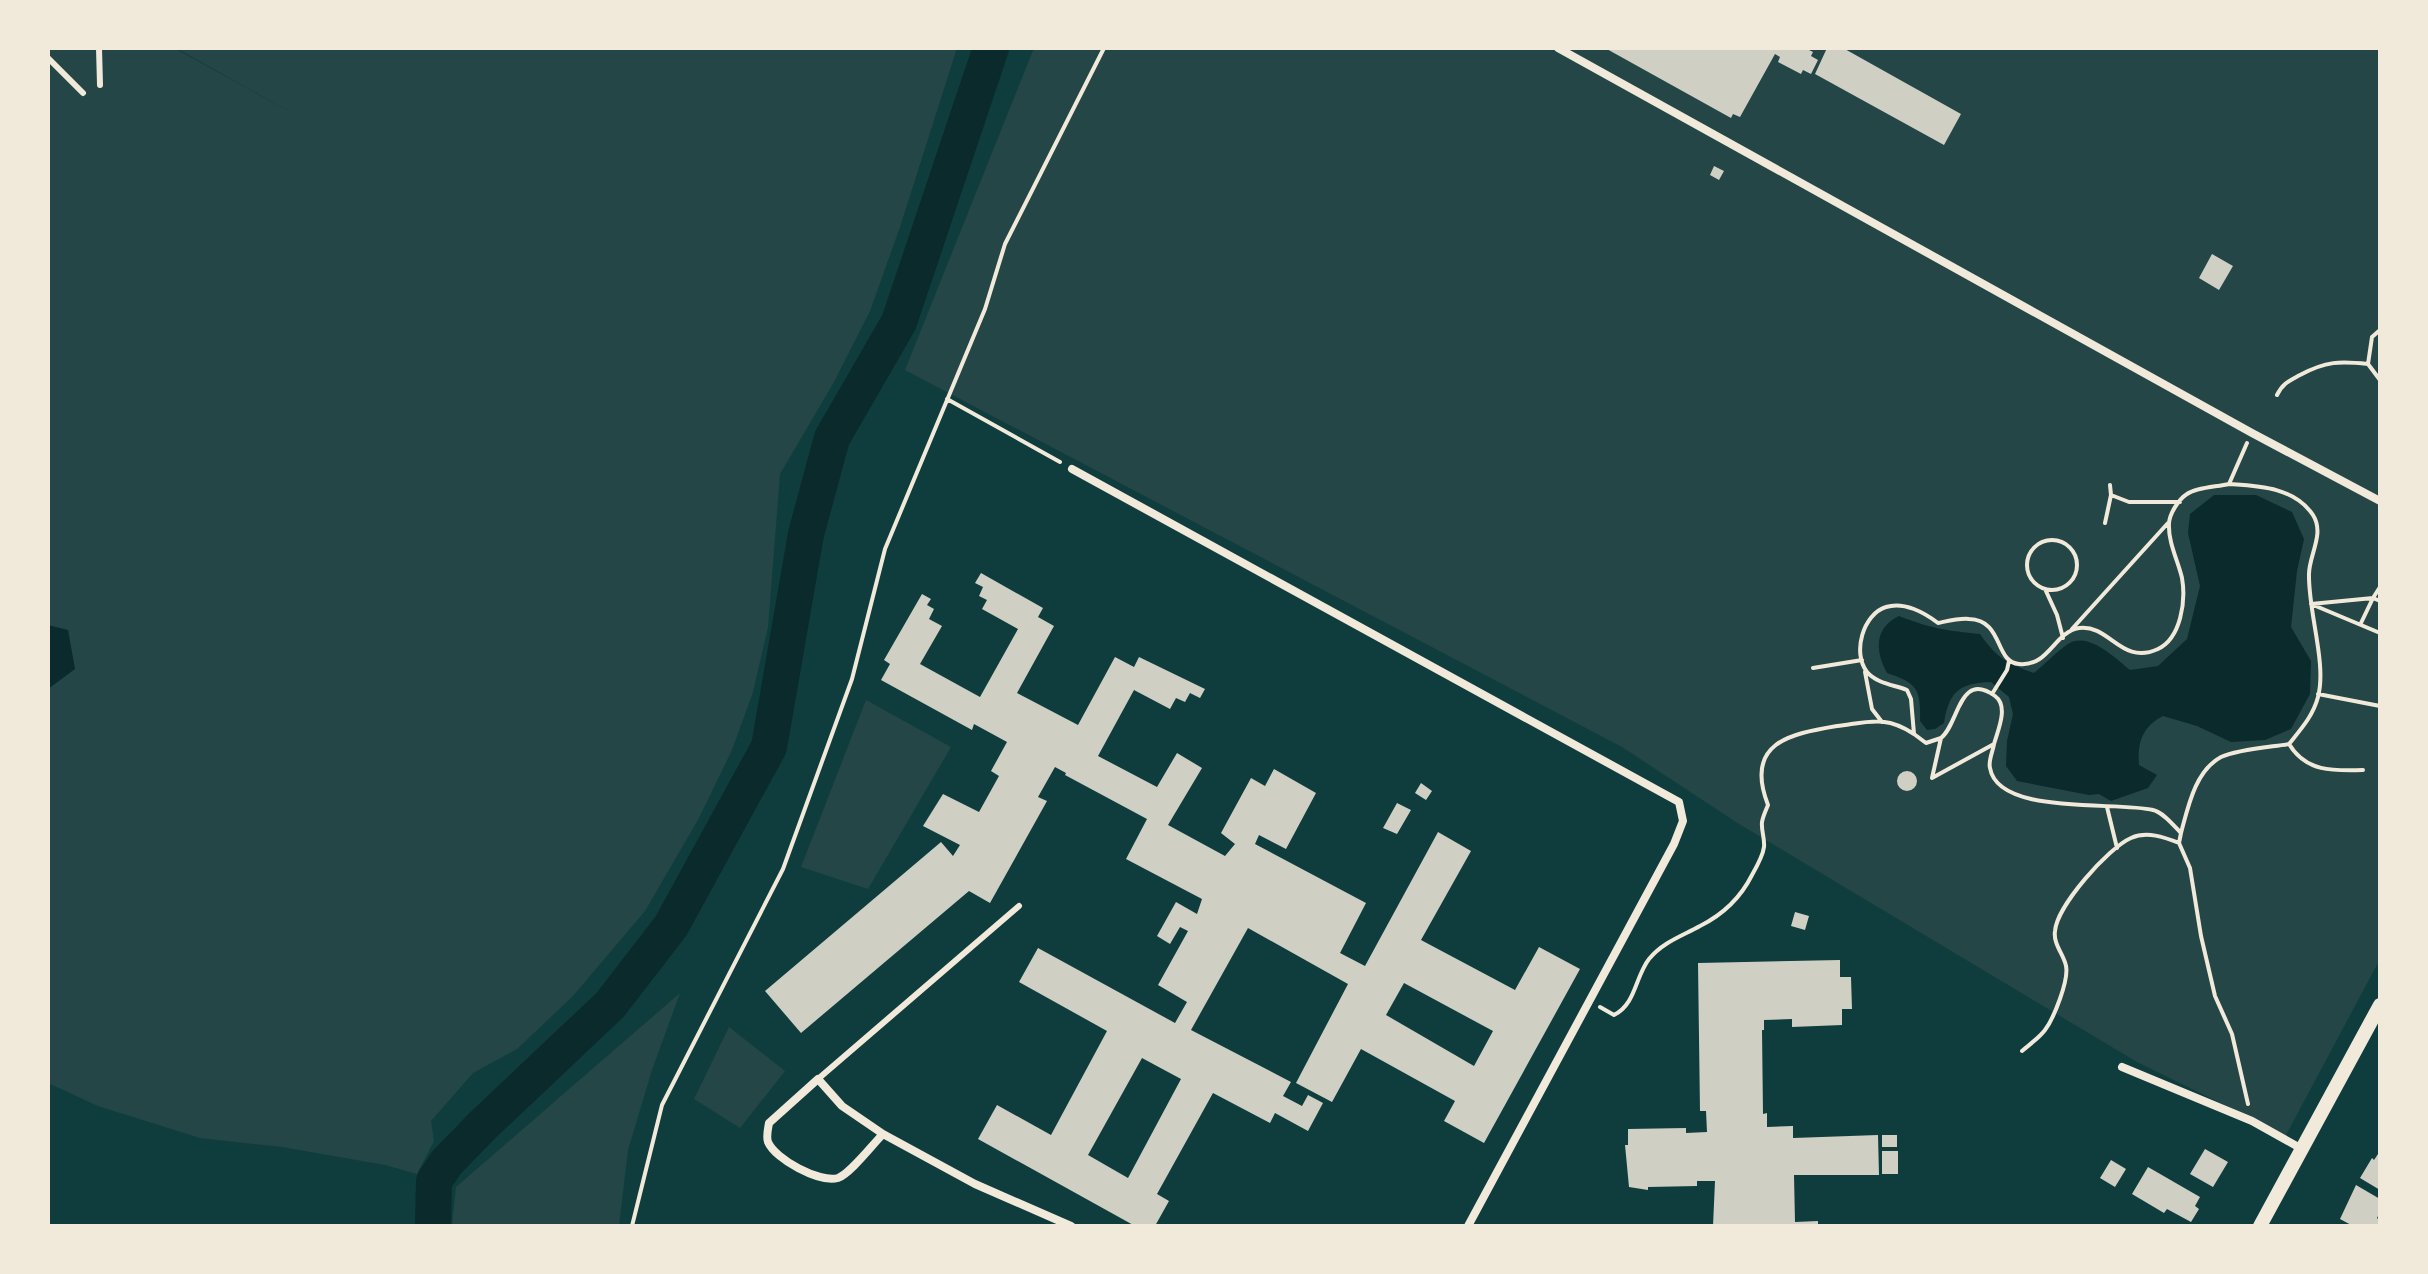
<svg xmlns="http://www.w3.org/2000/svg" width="2428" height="1274" viewBox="0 0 2428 1274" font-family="'DejaVu Sans',sans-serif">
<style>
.green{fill:#244646}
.water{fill:#0a2a2b}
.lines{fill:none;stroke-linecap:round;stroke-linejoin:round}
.river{stroke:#0a2a2b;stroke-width:36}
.building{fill:#cfcfc3;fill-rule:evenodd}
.path{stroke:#f1e9da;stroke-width:4}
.service{stroke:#f1e9da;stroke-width:6}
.minor{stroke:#f1e9da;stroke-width:8}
.tertiary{stroke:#f1e9da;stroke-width:14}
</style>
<rect width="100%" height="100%" fill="#0f3d3e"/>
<path class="green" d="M48,48h126l122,67 -120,-67h781l-57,179 -30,84 -36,71 -54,92 -12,153 -15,65 -21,58 -33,68 -54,93 -73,86 -55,52 -44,24 -42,48 3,20 -17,33 -32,-9 -103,-18 -82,-9 -102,-32 -50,-23z
M1034,48h1346v911l-94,176 -149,-73 -398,-238 -117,-77 -717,-377z
M866,700l85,47 -83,142 -67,-22z
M680,993l-28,77 -24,80 -9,76h-167l4,-39z
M729,1027l56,44 -45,57 -46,-29z"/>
<path class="water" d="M2214,495h42l36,17 12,27 -7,32 -6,56 20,34 -1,33 -19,35 -26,11 -34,2 -34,-16 -34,-10c-20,10 -26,26 -24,49l18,10 -9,13 -37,13 -12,-7 -10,1 -72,-14 -11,-15 1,-25 6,-27 -4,-17 -18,-15c-31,1 -42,9 -47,41l-9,6 -8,1 -7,-9c1,-32 -3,-38 -33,-48 -12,-22 -13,-45 12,-57 30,12 49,15 81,18 16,23 27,30 54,39 11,-9 22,-21 34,-29 20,-13 47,14 62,26l28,-4 29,-27 13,-53 -12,-53 2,-19z
M48,625l20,5 7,39 -27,20z"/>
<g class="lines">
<path class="river" d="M433,1226l1,-45 13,-19 36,-37 127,-120 61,-79 98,-179 37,-213 26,-96 67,-116 92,-274"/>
</g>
<path class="building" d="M1605,48h200l8,4 -2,4 7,4 -7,14 -8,-4 -2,4 -23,-12 2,-5 -5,-3 -35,63 -7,-3 -2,4z
M1827,48h16l118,66 -17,31 -129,-71z
M1714,166l10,5 -5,9 -9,-5z
M2212,254l21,12 -14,24 -20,-12z
M981,573l62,35 -5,9 16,9 -37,67 61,32 37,-68 19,10 5,-10 66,32 -5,9 -10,-5 -5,9 -9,-4 -6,11 -36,-19 -36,66 59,31 20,-34 25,15 -34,57 57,31 10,-12 -14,-11 30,-55 14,8 9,-17 42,24 -30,56 -27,-14 -4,9 111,59 -26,50 25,13 73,-134 33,19 -50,89 94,50 24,-43 41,22 -96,174 -40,-22 11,-20 -94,-52 -29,53 -36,-19 52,-99 -100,-56 -57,102 100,52 -8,14 19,10 6,-11 15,8 -15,28 -33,-18 -5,10 -57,-30 -56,101 12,7 -14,25h-20l-157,-87 19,-34 54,30 56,-104 -88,-49 19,-34 137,75 12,-21 -29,-17 30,-54 -8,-4 -10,17 -13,-8 19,-34 21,12 5,-15 -76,-40 21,-40 -82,-44 1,-2 -11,-6 -17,30 9,4 -57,102 -21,-12 -168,142 -36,-42 176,-149 12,14 7,-11 -37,-19 20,-32 36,18 20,-36 -8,-5 16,-29 -33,-18 -2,6 -91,-50 9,-16 -6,-4 38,-66 9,5 -4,6 7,4 -5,10 13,7 -22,38 60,33 38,-68 -36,-20 5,-9 -8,-4 4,-9 -8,-4zM1404,983l89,48 -19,35 -88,-51zM1142,1058l39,21 -53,99 -40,-23z
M1897 781a10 10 0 1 1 20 0a10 10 0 1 1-20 0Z
M1421,783l11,8 -6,9 -11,-7z
M1397,803l14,7 -14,24 -14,-6z
M1795,912l14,4 -4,14 -14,-4z
M1840,960v17h11l1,32h-10v16l-50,2v-8l-28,1v10h-2l1,84 4,-1v14l26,-1v12l85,-3 1,40h-85l1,47 23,-1v5h-105l2,-45h-18v5l-49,1v3l-19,-3 -4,-42h3v-16l58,-1v5l21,-1 -1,-21h-6l-2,-148z
M1882,1135h15v12h-15z
M2205,1149l23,13 -15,25 -23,-13z
M1882,1151h16v23h-16z
M2380,1151v39l-20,-12 12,-20 2,2z
M2111,1160l15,9 -11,18 -15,-9z
M2148,1167l52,30 -5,9 4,3 -8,13 -24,-13 -3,4 -32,-19z
M2356,1185l24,14v13l-3,6 3,3 -3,5h-24l-13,-7z"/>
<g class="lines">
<path class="path" d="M2380,330l-8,7 -4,27 12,16
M2277,395c6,-12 12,-14 23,-20 26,-14 40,-14 68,-11
M947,399l113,63
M2229,484c-12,3 -32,3 -42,10 -8,5 -18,20 -18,30 -1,18 9,37 13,54 4,23 -1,60 -24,71 -37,17 -48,-25 -79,-21 -25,4 -30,39 -60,36 -25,-2 -15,-44 -50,-45 -10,-1 -21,2 -31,4 -13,-10 -34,-22 -52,-16 -23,7 -34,46 -19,65 9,11 27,13 40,18l4,9 3,35 12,9 15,-5 -9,40 62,-34c-1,7 -6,17 -4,24 8,48 127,33 163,42 10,2 21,16 28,23 7,-26 14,-62 40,-76 17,-8 49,-10 68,-13 12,-15 24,-28 29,-47 9,-34 -10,-85 -9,-123 0,-19 16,-40 4,-59 -19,-28 -54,-29 -84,-31l18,-41
M2111,495l18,7h51
M2105,523l6,-28 -1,-10
M2027 565a25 25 0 1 1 50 0a25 25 0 1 1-50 0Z
M2380,587l-7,11 -62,6 69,29
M2045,589l12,26 6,23
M2361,623l12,-25 7,3
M2072,629l96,-106
M1813,668l49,-8
M1865,672l7,37 10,13
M1992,694l15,-24 2,-9
M2318,694l62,12
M1941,738c18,-14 18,-68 54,-42 14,10 3,34 -1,48
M2289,744c17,28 44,27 74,26
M2107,807l10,41
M2181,833l-2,10 11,25 11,68 14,60 17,38 16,70
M1600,1007l14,8c22,-11 21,-38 35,-56 14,-17 33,-23 51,-33 22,-11 41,-29 52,-51 4,-7 11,-20 12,-28 1,-8 -3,-17 -2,-25 1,-6 4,-12 6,-17 -24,-62 21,-71 69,-79 32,-4 49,-11 77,8
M2022,1051c8,-7 17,-13 23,-21 9,-12 24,-50 21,-64 -2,-11 -13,-22 -11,-35 2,-25 53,-83 76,-93 16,-7 33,-1 48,5
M48,1226h1
M632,1226l30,-121 121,-236 69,-190 33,-130 100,-240 20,-65 99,-196"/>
<path class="service" d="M99,48l1,37
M48,58l35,35
M818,1079l201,-173"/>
<path class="minor" d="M1558,48l694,385 128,68
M1072,469l607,333 4,19 -9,23 -206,382
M2122,1067l130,54 50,28
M883,1134l-41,-28 -24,-27 -49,44c-1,6 -3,13 -1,19 7,17 51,41 70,36 12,-4 35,-34 45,-44l92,50 96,42"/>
<path class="tertiary" d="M2260,1226l120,-221"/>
</g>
<rect width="2428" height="1274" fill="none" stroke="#f1e9da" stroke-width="100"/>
</svg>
